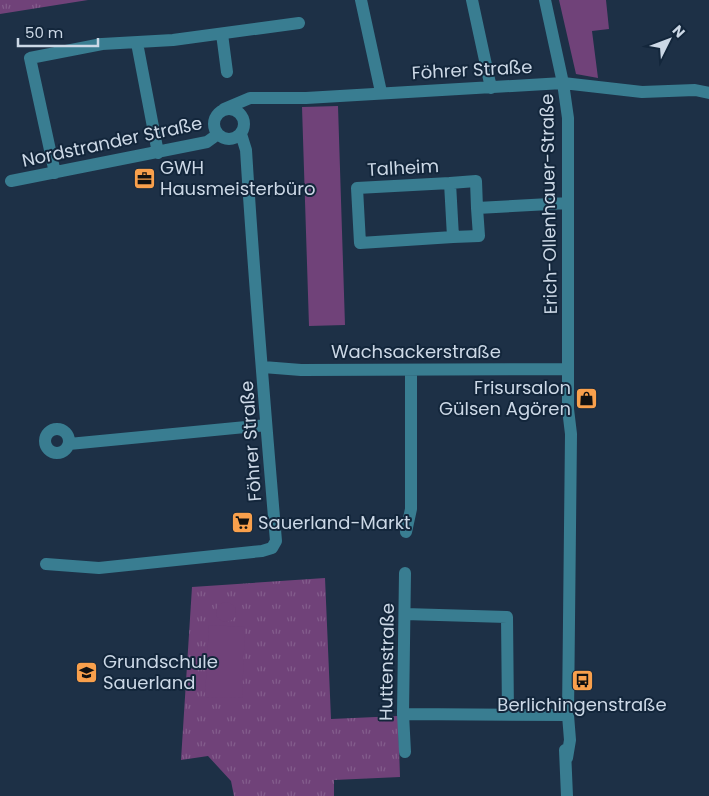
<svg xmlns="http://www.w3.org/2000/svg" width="709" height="796" viewBox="0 0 709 796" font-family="Poppins,sans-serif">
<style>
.grass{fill:url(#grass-tufts)}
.garden{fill:#704279}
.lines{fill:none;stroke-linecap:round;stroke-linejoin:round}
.minor{stroke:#397d91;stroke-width:12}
.labels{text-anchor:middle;stroke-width:4;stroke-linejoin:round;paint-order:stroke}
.street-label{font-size:18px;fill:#ccd8e6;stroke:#13263b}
.poi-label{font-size:18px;fill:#ccd8e6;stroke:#13263b;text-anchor:start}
</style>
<defs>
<pattern id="grass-tufts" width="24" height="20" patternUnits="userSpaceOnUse" patternTransform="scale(1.25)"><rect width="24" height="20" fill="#704279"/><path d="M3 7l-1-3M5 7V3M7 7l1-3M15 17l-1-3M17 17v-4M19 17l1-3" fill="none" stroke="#835d8c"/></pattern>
</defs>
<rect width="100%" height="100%" fill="#1d3046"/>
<path class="grass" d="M0,0h88l-88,14z
M325,578l6,141 67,-3 2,61 -66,3v16h-100l-3,-15 -23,-25 -27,4 11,-173z"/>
<path class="garden" d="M559,0h47l3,29 -17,2 6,47 -22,-4z
M338,106l7,219 -36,1 -7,-219z
M216 612a10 10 0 1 1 20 0a10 10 0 1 1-20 0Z
M209,625l36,2 -3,71 -37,-1z"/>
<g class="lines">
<path class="minor" d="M361,0l20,92
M472,0l19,88
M545,0l18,83 5,35v291l3,25 -3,281 2,25 -3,18
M222,34l5,38
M137,43l21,110
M214 124a15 15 0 1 1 30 0a15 15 0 1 1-30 0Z
M224,109l26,-11h56l257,-15 79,9 53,-2 14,3
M55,173l-25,-115 72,-14 71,-4 126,-17
M11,181l196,-39 11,-8
M450,183l-93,5 3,55 93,-6
M477,208l-1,-27 -26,2 3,54 26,-1 -2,-28 91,-5
M263,367l38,3 267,-1
M45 441a12 12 0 1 1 24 0a12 12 0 1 1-24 0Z
M69,444l197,-19
M406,532l5,-23v-139
M46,564l53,4 163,-17 10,-3 4,-7c-11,-130 -22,-261 -30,-391l-5,-16
M405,614l102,3 1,97
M403,714l165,1
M565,750l2,46
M405,752l-2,-38 2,-141"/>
</g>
<defs>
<symbol id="office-square" viewBox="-11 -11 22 22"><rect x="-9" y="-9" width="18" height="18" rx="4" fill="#f9a04c" stroke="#13263b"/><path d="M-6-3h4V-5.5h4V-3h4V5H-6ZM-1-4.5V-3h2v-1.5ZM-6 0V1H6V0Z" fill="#111"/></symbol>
<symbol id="shop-square" viewBox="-11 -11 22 22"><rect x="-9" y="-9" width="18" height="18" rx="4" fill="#f9a04c" stroke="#13263b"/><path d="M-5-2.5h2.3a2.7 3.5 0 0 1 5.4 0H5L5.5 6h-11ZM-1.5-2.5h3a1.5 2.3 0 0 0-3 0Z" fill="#111"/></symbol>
<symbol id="supermarket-square" viewBox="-11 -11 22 22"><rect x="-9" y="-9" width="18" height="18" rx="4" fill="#f9a04c" stroke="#13263b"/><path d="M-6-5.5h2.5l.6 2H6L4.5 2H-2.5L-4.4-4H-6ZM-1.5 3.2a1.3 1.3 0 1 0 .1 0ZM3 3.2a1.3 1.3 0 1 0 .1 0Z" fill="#111"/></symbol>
<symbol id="school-square" viewBox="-11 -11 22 22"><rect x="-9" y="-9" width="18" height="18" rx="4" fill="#f9a04c" stroke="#13263b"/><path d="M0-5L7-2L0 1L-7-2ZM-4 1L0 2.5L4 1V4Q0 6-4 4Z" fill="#111"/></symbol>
<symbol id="bus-square" viewBox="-11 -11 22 22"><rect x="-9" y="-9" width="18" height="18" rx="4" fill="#f9a04c" stroke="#13263b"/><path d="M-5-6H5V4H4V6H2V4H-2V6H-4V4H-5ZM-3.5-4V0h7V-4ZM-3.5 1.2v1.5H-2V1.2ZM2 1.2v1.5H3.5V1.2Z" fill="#111"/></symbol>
</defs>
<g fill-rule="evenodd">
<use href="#office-square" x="132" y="166" width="25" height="25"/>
<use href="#shop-square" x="574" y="386" width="25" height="25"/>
<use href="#supermarket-square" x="230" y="510" width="25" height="25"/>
<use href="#school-square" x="74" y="660" width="25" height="25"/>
<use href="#bus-square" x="570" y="668" width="25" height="25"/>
</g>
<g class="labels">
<g class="street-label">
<text transform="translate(472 70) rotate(-3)" y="6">Föhrer Straße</text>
<text transform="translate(112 142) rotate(-12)" y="6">Nordstrander Straße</text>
<text transform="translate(403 168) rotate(-3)" y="6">Talheim</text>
<text transform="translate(549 204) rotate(-91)" y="6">Erich-Ollenhauer-Straße</text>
<text x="416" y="358">Wachsackerstraße</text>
<text transform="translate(251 441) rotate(-94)" y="6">Föhrer Straße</text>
<text transform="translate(387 662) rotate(-89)" y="6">Huttenstraße</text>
</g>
<g class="poi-label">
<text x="160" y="174">GWH<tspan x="160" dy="21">Hausmeisterbüro</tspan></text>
<text x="571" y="394" text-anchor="end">Frisursalon<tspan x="571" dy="21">Gülsen Agören</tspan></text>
<text x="258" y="529">Sauerland-Markt</text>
<text x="103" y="668">Grundschule<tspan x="103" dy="21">Sauerland</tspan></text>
<text x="582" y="711" text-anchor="middle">Berlichingenstraße</text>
</g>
</g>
<g transform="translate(669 40) rotate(48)" stroke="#13263b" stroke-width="4" paint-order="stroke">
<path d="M0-4L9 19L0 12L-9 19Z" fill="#ccd8e6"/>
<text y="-8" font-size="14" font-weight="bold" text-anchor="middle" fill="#ccd8e6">N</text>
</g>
<path d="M18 38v8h80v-8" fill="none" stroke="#ccd8e6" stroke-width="2.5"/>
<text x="25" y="38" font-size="15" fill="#ccd8e6" stroke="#13263b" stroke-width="4" paint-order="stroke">50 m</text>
</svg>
